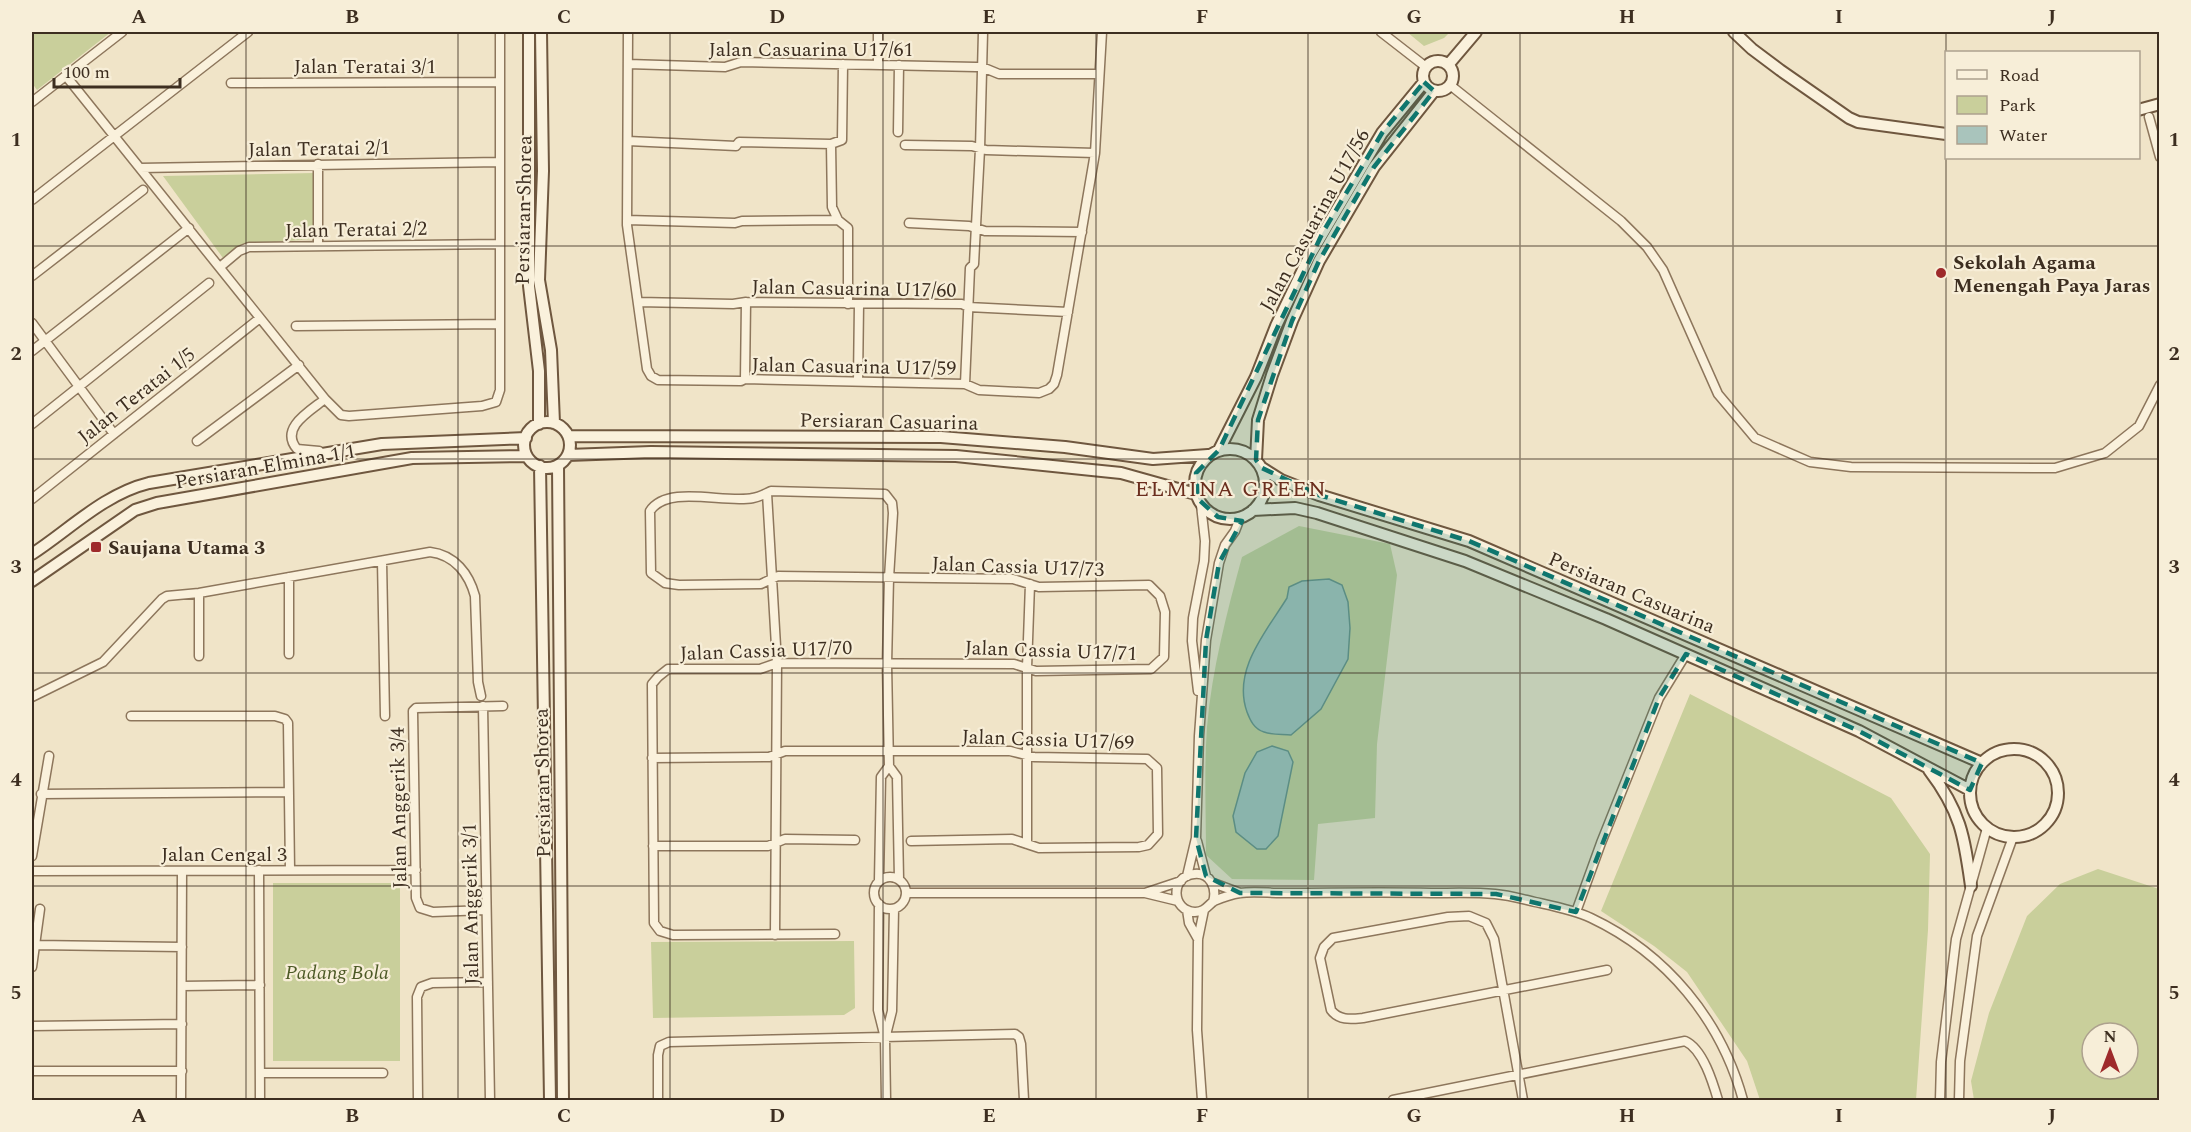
<svg xmlns="http://www.w3.org/2000/svg" width="2191" height="1132" viewBox="0 0 2191 1132" font-family="Spectral,serif">
<style>
.green{fill:#c9cf9b;fill-rule:evenodd}
.water{fill:#a9c4bc;stroke:#6f938a;stroke-width:1.5}
.lines{fill:none;stroke-linecap:round;stroke-linejoin:round}
.street-casing{stroke:#8d765c;stroke-width:11}
.secondary-casing{stroke:#6f573f;stroke-width:14}
.street{stroke:#faf1dc;stroke-width:8}
.secondary{stroke:#faf1dc;stroke-width:10}
.marked{fill:#0f766e;fill-opacity:0.2;stroke:#0f766e;stroke-width:4.5;stroke-dasharray:12 8;stroke-linejoin:round}
.grid{fill:none;stroke:#3d2e20;stroke-width:1.5;stroke-opacity:0.55}
.poi-dot{fill:#9e2a2b;stroke:#f7eed8;stroke-width:2}
.labels{text-anchor:middle;stroke-width:4.5;stroke-linejoin:round;paint-order:stroke}
.street-label{font-size:20px;fill:#3d2e20;stroke:#f7eed8}
.poi-label{font-size:20px;font-weight:bold;fill:#3d2e20;stroke:#f7eed8;text-anchor:start}
.park-label{font-size:20px;font-style:italic;fill:#4d5a26;stroke:#f7eed8}
.quarter-label{font-size:22px;letter-spacing:1.5px;fill:#6b2e1e;stroke:#f7eed8}
.neatline{fill:none;stroke:#3d2e20;stroke-width:2}
.grid-label{font-size:20px;text-anchor:middle;font-weight:bold;fill:#3d2e20}
</style>
<rect width="100%" height="100%" fill="#f0e4c8"/>
<path class="green" d="M32,32h79l-74,58 -5,-7z
M1407,32h43l-6,6 -20,8z
M314,173l1,66 -69,5 -9,3 -14,11 -60,-82z
M1299,526l91,18 7,31 -20,169 -2,74 -57,6 -4,56 -82,-1 -26,-24c0,-42 -2,-86 1,-128 5,-58 20,-115 35,-170z
M1690,694l201,104 39,56 -2,76 -12,170h-156l-13,-39 -60,-89 -33,-26 -53,-35z
M2098,869l61,20v211h-185l-3,-19 18,-68 38,-97 33,-32zM2092,1033h36v36h-36z
M273,883h127v178h-127z
M854,941l1,67 -11,7 -191,3 -2,-76z"/>
<path class="water" d="M1329,579l13,6 6,17 2,26 -2,31 -27,50 -30,26c-8,-1 -19,0 -27,-3 -10,-3 -14,-12 -17,-20 -15,-42 19,-80 40,-114l2,-11 13,-6z
M1272,746l16,5 5,11 -15,74 -12,13h-9l-21,-17 -3,-16 12,-43 12,-21z"/>
<g class="lines">
<defs>
<path id="street" d="M628,32l-1,193 20,144 4,7 7,4 83,1 4,-2 220,5 14,6 60,3 10,-4 5,-5 3,-9 38,-222 7,-121
M1381,32l45,35
M628,64l97,3 16,-5 235,5h6l17,7h100
M843,64l-1,76 -11,4 1,63 6,13 10,8v76
M878,65v-33
M66,76l259,323 16,16 8,1 133,-10 14,-4 4,-12v-358
M231,83l269,-1
M1450,85l171,136 26,26 16,23 55,124 37,44 55,24 41,5 204,1 50,-15 34,-27 21,-41
M32,102l90,-70
M2149,117l11,40
M898,132l1,-67
M628,141l108,5 3,-4 92,2
M905,145l67,1 14,4 109,3
M140,168l359,-6
M32,200l216,-168
M627,220l108,3 7,-2 96,-1
M909,223l60,3 16,5 97,1
M318,246v-82
M220,267l19,-16 10,-4 250,-3
M32,276l111,-86
M639,302l94,2 13,-2 216,2 6,3 100,5
M32,323l82,111
M296,326l203,-2
M32,351l157,-123
M745,379l1,-77
M858,381l1,-77
M965,384l5,-116 4,-4 6,-115 3,-117
M32,424l177,-141
M197,441l102,-76
M319,451l-22,-2c-18,-21 13,-38 28,-50
M767,493l10,170 -2,272
M32,499l228,-181
M382,561l3,155
M289,577v77
M199,593v63
M1198,691l-6,-50 1,-23 11,-57 1,-20 -4,-36
M32,697l71,-35 59,-63 5,-3 32,-3 231,-41c25,3 39,22 45,44l3,86 3,14
M483,706l7,394
M131,716h144l10,3 3,4 2,147
M652,758l117,-1 16,-6h225l24,6 113,2 10,9 1,66 -10,11 -9,2 -100,1 -27,-9 -101,2
M41,794l248,-2
M1197,841l9,35
M1027,844v-176l3,-84
M653,846h115l17,-7 70,1
M32,856l17,-100
M259,870l1,230
M32,871l384,-1
M1187,876l9,-38 3,-102 7,-96 13,-77 6,-18 10,-14 5,-13
M874 893a16 16 0 1 1 32 0a16 16 0 1 1-32 0Z
M879,880l2,-103 8,-11
M1213,883l27,10
M907,893h238l33,8
M1145,893l36,-12
M1213,902c4,-13 -2,-30 -19,-28 -24,2 -23,37 1,38 10,0 12,-6 19,-11 7,-3 19,-7 26,-8 13,-2 28,0 41,0 50,0 100,-1 150,0 21,0 43,-1 64,1 13,1 27,5 40,8 18,4 39,8 56,16 76,36 130,102 152,182
M879,904l-1,106 7,28 1,62
M486,910l-53,2 -13,-4 -4,-10 -3,-187 3,-3 87,-2
M1187,910l2,13 9,16
M1576,912l25,-69 58,-145 27,-44
M835,934l-162,1 -13,-4 -6,-8 -2,-239 6,-7 10,-8h92l17,-6 237,1 22,7 115,-2 13,-12 1,-45 -5,-16 -11,-11 -110,2 -26,-8 -235,-3 -17,8 -82,1 -14,-2 -14,-10 -1,-62c18,-27 75,-7 103,-13 6,-1 12,-4 18,-7l114,3 7,9 1,10 -4,65 -2,86 2,102 8,11 2,102
M35,945l147,2
M32,967l8,-58
M182,986l78,-1
M32,1026l150,-2
M886,1035l6,-24 2,-102
M32,1071h150
M260,1073h123
M181,1100l1,-229
M418,1100l-1,-103 4,-10 11,-4 56,-1
M658,1100v-45l2,-9 9,-4 346,-8 4,3 2,7 3,56
M1202,1100l-5,-70 1,-91 6,-29
M1393,1100l292,-59c18,8 28,42 33,59
M1523,1100l-29,-161 -8,-16 -17,-7 -21,1 -115,21 -9,9 -4,11 11,52c8,11 21,9 32,8l244,-48
M1940,1100l1,-38 15,-123 31,-111
M1959,1100l1,-39 17,-125 36,-99"/>
<path id="secondary" d="M529,32v254l10,85v53
M541,32l2,139 -4,109 12,70 3,73
M1734,32l18,17 28,21 69,48 9,4 88,12
M1423 76a15 15 0 1 1 30 0a15 15 0 1 1-30 0Z
M1448,65l28,-33
M2138,110l22,-6
M524 445a23 23 0 1 1 46 0a23 23 0 1 1-46 0Z
M569,436l372,1 124,10 88,12 55,-4
M1195 484a35 35 0 1 1 70 0a35 35 0 1 1-70 0Z
M1219,450l37,-73 20,-51 34,-71 72,-122 42,-51
M568,455l83,-3 305,4 165,17 75,21
M1256,460l2,-40 14,-45 20,-54 27,-60 55,-94 60,-76
M558,465l5,635
M540,466l10,634
M1262,468l19,12 38,15 150,46 513,222
M1253,510l42,-2 22,5 148,48 141,58 253,112 111,59
M32,554c37,-24 72,-60 117,-71l233,-39 144,-6
M32,581l103,-71 22,-7 255,-45 115,-2
M1970 793a44 44 0 1 1 88 0a44 44 0 1 1-88 0Z
M1929,770c32,42 35,66 42,116"/>
</defs>
<use href="#street" class="street-casing"/>
<use href="#secondary" class="secondary-casing"/>
<use href="#street" class="street"/>
<use href="#secondary" class="secondary"/>
</g>
<path class="marked" d="M1424,82l10,9 -60,76 -55,94 -27,60 -34,99 -2,40 6,8 57,27 150,46 513,222 -12,27 -111,-59 -173,-77 -27,44 -83,214 -80,-18 -256,-1 -34,-17 -10,-38 10,-198 13,-77 23,-42 -24,-4 -20,-18 -2,-26 23,-23 104,-218 59,-99z"/>
<path class="grid" d="M246,32v1068M458,32v1068M670,32v1068M883,32v1068M1096,32v1068M1308,32v1068M1520,32v1068M1733,32v1068M1946,32v1068M32,246h2128M32,459h2128M32,673h2128M32,886h2128"/>
<g class="poi-dot">
<circle cx="1941" cy="273" r="6"/>
<rect x="90" y="541" width="12" height="12" rx="3"/>
</g>
<g class="labels">
<g class="street-label">
<text x="811" y="56">Jalan Casuarina U17/61</text>
<text x="365" y="73">Jalan Teratai 3/1</text>
<text transform="translate(319 148) rotate(-1)" y="7">Jalan Teratai 2/1</text>
<text transform="translate(523 210) rotate(-89)" y="7">Persiaran Shorea</text>
<text transform="translate(1314 220) rotate(-61)" y="7">Jalan Casuarina U17/56</text>
<text transform="translate(356 229) rotate(-1)" y="7">Jalan Teratai 2/2</text>
<text transform="translate(854 288) rotate(1)" y="7">Jalan Casuarina U17/60</text>
<text transform="translate(854 366) rotate(1)" y="7">Jalan Casuarina U17/59</text>
<text transform="translate(136 395) rotate(-38)" y="7">Jalan Teratai 1/5</text>
<text transform="translate(889 421) rotate(1)" y="7">Persiaran Casuarina</text>
<text transform="translate(265 466) rotate(-10)" y="7">Persiaran Elmina 1/1</text>
<text transform="translate(1018 566) rotate(2)" y="7">Jalan Cassia U17/73</text>
<text transform="translate(1632 592) rotate(23)" y="7">Persiaran Casuarina</text>
<text transform="translate(766 650) rotate(-2)" y="7">Jalan Cassia U17/70</text>
<text transform="translate(1051 650) rotate(2)" y="7">Jalan Cassia U17/71</text>
<text transform="translate(1048 739) rotate(2)" y="7">Jalan Cassia U17/69</text>
<text transform="translate(542 783) rotate(-91)" y="7">Persiaran Shorea</text>
<text transform="translate(398 808) rotate(-91)" y="7">Jalan Anggerik 3/4</text>
<text x="224" y="861">Jalan Cengal 3</text>
<text transform="translate(470 904) rotate(-91)" y="7">Jalan Anggerik 3/1</text>
</g>
<g class="poi-label">
<text x="1953" y="269">Sekolah Agama<tspan x="1953" dy="23">Menengah Paya Jaras</tspan></text>
<text x="108" y="554">Saujana Utama 3</text>
</g>
<g class="park-label">
<text x="337" y="979">Padang Bola</text>
</g>
<g class="quarter-label">
<text x="1231" y="496">ELMINA GREEN</text>
</g>
</g>
<rect width="2191" height="1132" fill="none" stroke="#f7eed8" stroke-width="66"/>
<rect x="1945" y="51" width="195" height="108" fill="#f7eed8" stroke="#ada18e" stroke-width="1.5"/>
<rect x="1957" y="70" width="30" height="9" fill="#faf1dc" stroke="#ada18e" stroke-width="1.5"/>
<text x="1999" y="81" font-size="18" fill="#3d2e20">Road</text>
<rect x="1957" y="96" width="30" height="18" fill="#c9cf9b" stroke="#ada18e" stroke-width="1.5"/>
<text x="1999" y="111" font-size="18" fill="#3d2e20">Park</text>
<rect x="1957" y="126" width="30" height="18" fill="#a9c4bc" stroke="#ada18e" stroke-width="1.5"/>
<text x="1999" y="141" font-size="18" fill="#3d2e20">Water</text>
<g transform="translate(2110 1051)"><circle r="28" fill="#f7eed8" stroke="#ada18e" stroke-width="1.5"/>
<path d="M0-4.5L10 22L0 15L-10 22Z" fill="#9e2a2b"/>
<text y="-9" font-size="16" font-weight="bold" text-anchor="middle" fill="#3d2e20">N</text>
</g>
<path d="M54 78v9h126v-9" fill="none" stroke="#3d2e20" stroke-width="3"/>
<text x="63" y="78" font-size="18" fill="#3d2e20" stroke="#f7eed8" stroke-width="4.5" paint-order="stroke">100 m</text>
<rect x="33" y="33" width="2125" height="1066" class="neatline"/>
<g class="grid-label">
<text x="139" y="23">A</text>
<text x="352" y="23">B</text>
<text x="564" y="23">C</text>
<text x="777" y="23">D</text>
<text x="989" y="23">E</text>
<text x="1202" y="23">F</text>
<text x="1414" y="23">G</text>
<text x="1627" y="23">H</text>
<text x="1839" y="23">I</text>
<text x="2052" y="23">J</text>
<text x="16" y="146">1</text>
<text x="2174" y="146">1</text>
<text x="16" y="360">2</text>
<text x="2174" y="360">2</text>
<text x="16" y="573">3</text>
<text x="2174" y="573">3</text>
<text x="16" y="786">4</text>
<text x="2174" y="786">4</text>
<text x="16" y="999">5</text>
<text x="2174" y="999">5</text>
<text x="139" y="1122">A</text>
<text x="352" y="1122">B</text>
<text x="564" y="1122">C</text>
<text x="777" y="1122">D</text>
<text x="989" y="1122">E</text>
<text x="1202" y="1122">F</text>
<text x="1414" y="1122">G</text>
<text x="1627" y="1122">H</text>
<text x="1839" y="1122">I</text>
<text x="2052" y="1122">J</text>
</g>
</svg>
